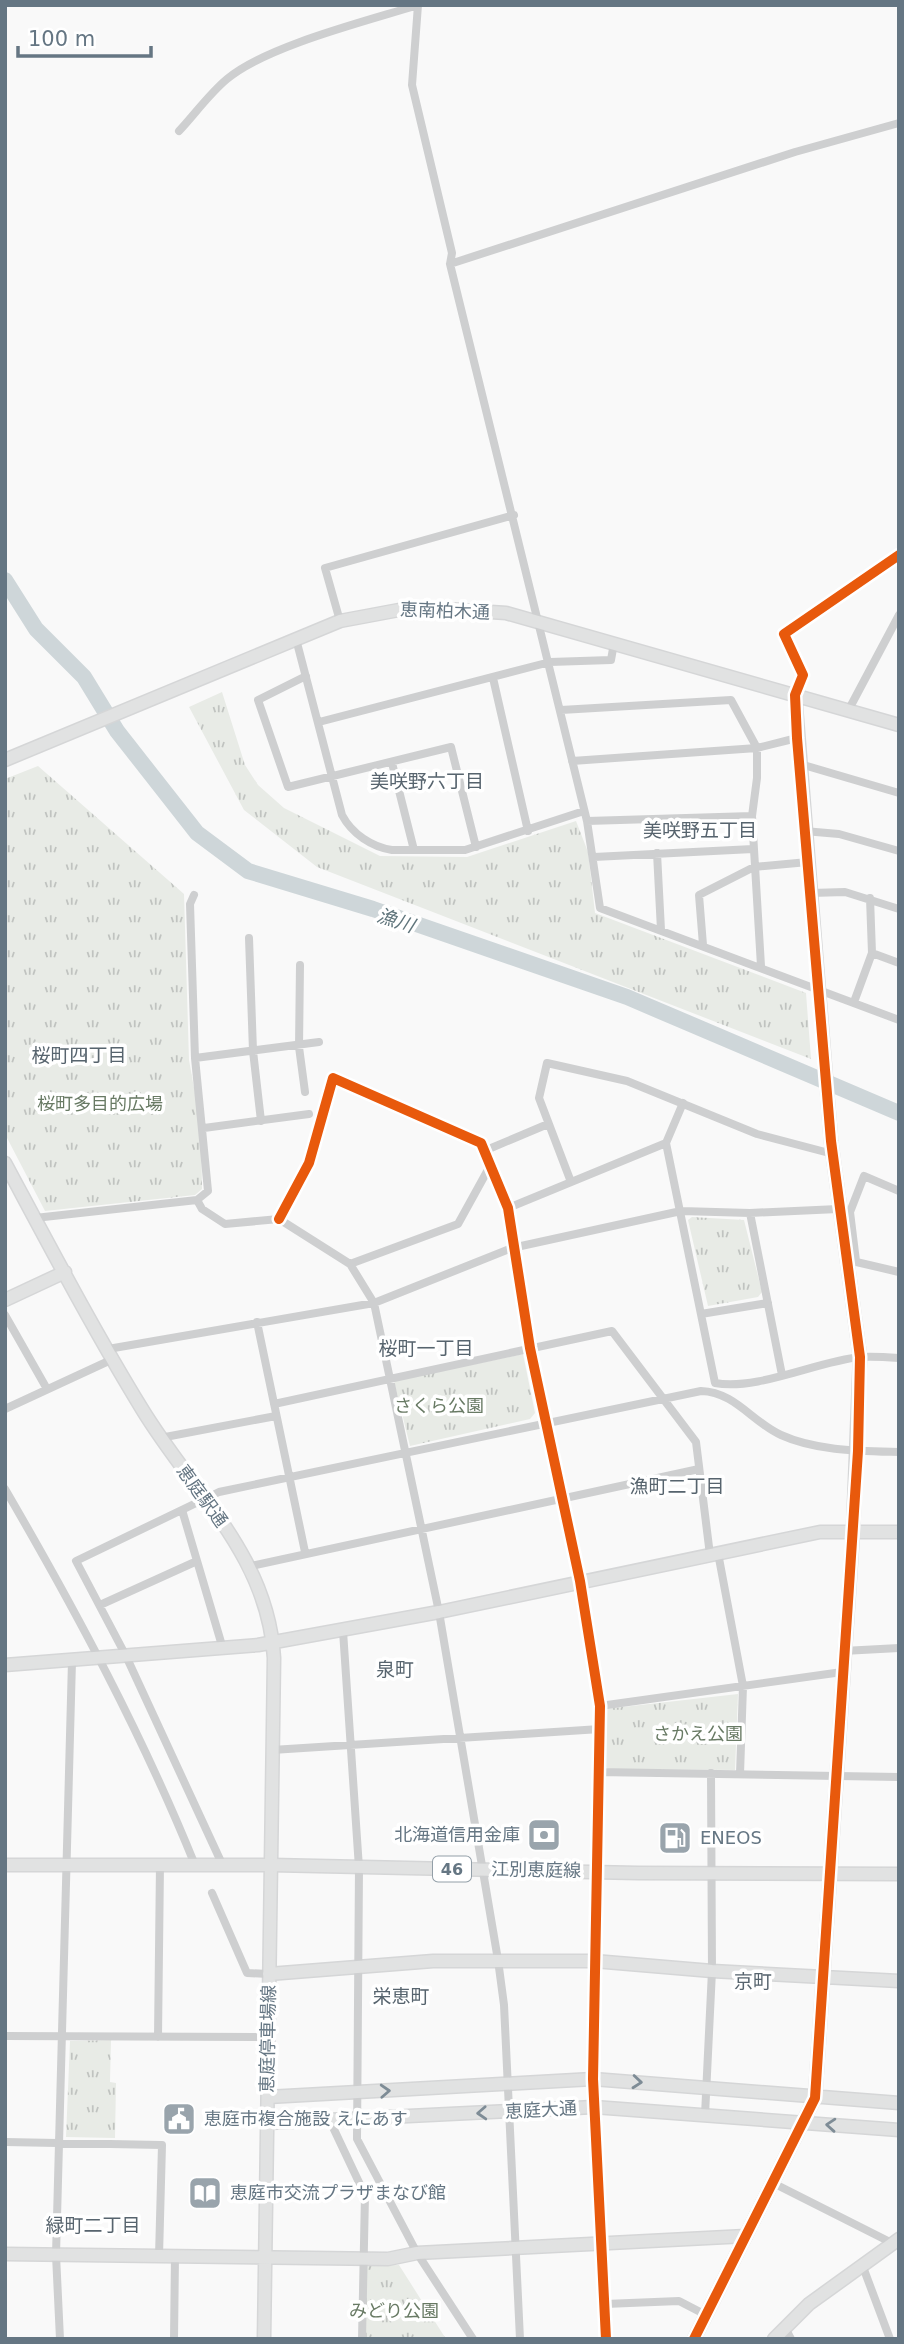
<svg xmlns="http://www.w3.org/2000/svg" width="904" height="2344" viewBox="0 0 904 2344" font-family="'DejaVu Sans','Noto Sans JP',sans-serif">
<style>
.park{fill:url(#park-tufts)}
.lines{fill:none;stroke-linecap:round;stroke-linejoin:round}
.river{stroke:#ced6d9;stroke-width:16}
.secondary-casing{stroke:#d5d6d7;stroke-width:15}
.primary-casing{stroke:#d5d6d7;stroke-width:15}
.street{stroke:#cecfd0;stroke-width:8}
.secondary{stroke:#e1e2e2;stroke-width:12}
.primary{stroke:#e1e2e2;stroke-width:12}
.cycleway-casing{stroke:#fff;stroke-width:15}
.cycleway{stroke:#e8590c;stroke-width:10}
.oneway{stroke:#7e8c96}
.labels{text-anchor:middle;stroke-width:7;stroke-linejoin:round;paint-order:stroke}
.shield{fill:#fff;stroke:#939fa8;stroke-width:2}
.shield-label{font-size:16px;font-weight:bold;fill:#657683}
.street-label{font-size:18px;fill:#657683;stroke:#fff}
.park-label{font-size:18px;fill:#687a64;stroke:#fff}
.poi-label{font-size:18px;fill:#657683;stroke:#fff;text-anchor:start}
.neighbourhood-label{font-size:19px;fill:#57646e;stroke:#fff}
.water-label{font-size:19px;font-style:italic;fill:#60757c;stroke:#fff}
</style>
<defs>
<pattern id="park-tufts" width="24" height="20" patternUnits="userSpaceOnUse" patternTransform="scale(1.75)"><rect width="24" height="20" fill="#e8ebe6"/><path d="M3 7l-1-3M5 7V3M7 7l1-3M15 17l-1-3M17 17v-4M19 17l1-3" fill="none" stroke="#c0c3c0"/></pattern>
</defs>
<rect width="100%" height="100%" fill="#f9f9f9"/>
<path class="park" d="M222,692l23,73 13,20 26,23 96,48 87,1 109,-36 12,31 7,61 211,80 5,66 -494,-192 -73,-57 -55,-103z
M38,766l146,128 5,166 12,67 1,62 -7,6 -150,16 -40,-77v-355z
M692,1217l52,3 18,72 -4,5 -50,9 -20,-86z
M523,1354l12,59 -5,6 -120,27 -16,-65z
M738,1694l-3,76 -127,-1 -5,-4 2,-56z
M111,2040l-1,42 6,1 -1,55 -49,-1 4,-96z
M399,2265l47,74h-81l2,-73z"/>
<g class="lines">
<path class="river" d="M5,580l31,49 48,48 33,54 80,102 51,38 125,38 254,88 272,116"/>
<defs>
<path id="secondary" d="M5,760l335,-139 75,-14 91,6 393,112
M5,1163c44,82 88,166 137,246 51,84 126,146 132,249l-10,681
M5,1300l60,-28
M5,1665l253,-20 181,-33 381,-80h79
M269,1974l164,-13h161l118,10 187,10
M268,2097l325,-18 306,24
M267,2123l327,-16 305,23
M5,2254l383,5 29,-6 329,-17
M694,2339l121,-241 38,-567 7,-174 -29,-216 -36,-446
M774,2339l35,-35 90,-65"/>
<path id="primary" d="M5,1865h267l366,8 261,1"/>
</defs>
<use href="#secondary" class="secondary-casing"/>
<use href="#primary" class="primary-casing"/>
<path class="street" d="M418,5l-6,80 40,168 -2,11 137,557 13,87 299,112
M179,131c16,-17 30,-37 48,-52 39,-33 140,-58 191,-74
M450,264l345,-112 104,-29
M340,621l-15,-53 189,-53
M296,639l46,176c10,19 30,32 50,35h73l119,-39
M306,676l-48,24 30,87 163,-40 25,100
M493,678l35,153
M795,695l8,-20 -19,-41 115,-79
M561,710l170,-10 26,48v30l-5,38 9,150
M848,711l51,-96
M319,722l231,-60 61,-2 3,-17
M572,761l185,-13 40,-10
M392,763l22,87
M800,764l99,29
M587,821l165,-5
M804,831l35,3 60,17
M657,853l4,77
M594,857l159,-8
M811,893l34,-1 54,17
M870,898l2,55 27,10
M249,938l4,113 8,70
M703,945l-4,-50 55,-28 54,-5
M300,965l-1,82 6,45
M854,1002l18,-49
M195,1058l124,-16
M683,1103l-17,40 49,240c42,8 103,-22 145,-26 13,-1 26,0 39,1
M204,1128l105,-14
M484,1151l64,-27
M571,1182l-32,-84 8,-35 80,18 130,53 76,20
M197,1200l5,9 23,15 54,-5 71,45 24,39 65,309 59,348 6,45 16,334
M508,1208l158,-65
M750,1213l32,162
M35,1218l162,-18 11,-9 -13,-133 -5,-154 4,-9
M279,1219l30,-56 24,-85 148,65 27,65 22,140 50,233 20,125 -7,373 13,260
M852,1261l47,11
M856,1261l-6,-49 14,-36 35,15
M350,1264l108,-40 32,-58
M701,1314l67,-11
M5,1315l42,74
M257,1322l48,230
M108,1349l266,-46 138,-55 169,-37 69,2 88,-4
M274,1404l338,-73 84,111 14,113
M5,1409l108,-50
M160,1438l116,-22
M5,1489c71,122 137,245 190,376
M182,1510l41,139
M718,1553l25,133 -3,88
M251,1566l448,-97
M100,1605l97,-44
M343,1631l16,237 -2,271 60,114 56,86
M843,1651l56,-3
M600,1706l242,-34
M272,1750l328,-21
M598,1772l301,5
M223,1866l-97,-210 -50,-95 143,-69 482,-101c34,1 51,31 80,44 35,16 80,16 118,17
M212,1893l35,80 22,1
M5,2036l263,1
M158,2037l2,-173
M705,2115l7,-144 -1,-198
M330,2121l35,74 -3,144
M5,2142l157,3 -3,111
M773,2183l119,60
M863,2267l27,72
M605,2304l74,-3 27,14
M784,2326l7,13
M60,2339l-4,-84 16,-594
M174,2339l1,-83"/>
<use href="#secondary" class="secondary"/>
<use href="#primary" class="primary"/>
<defs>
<path id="cycleway" d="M279,1219l30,-56 24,-85 148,65 27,65 22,140 50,233 20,125 -7,373 13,260
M694,2339l121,-241 43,-647 2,-94 -29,-216 -34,-403 -2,-43 8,-20 -19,-41 115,-79"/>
</defs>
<use href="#cycleway" class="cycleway-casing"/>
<use href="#cycleway" class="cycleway"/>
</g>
<defs><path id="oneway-chevron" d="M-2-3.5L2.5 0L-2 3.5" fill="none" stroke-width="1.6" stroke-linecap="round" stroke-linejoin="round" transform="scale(1.75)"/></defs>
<g class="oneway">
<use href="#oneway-chevron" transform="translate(637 2082) rotate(5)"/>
<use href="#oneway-chevron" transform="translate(385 2091) rotate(-3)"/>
<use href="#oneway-chevron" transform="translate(482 2113) rotate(177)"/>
<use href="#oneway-chevron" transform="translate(831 2125) rotate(-176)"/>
</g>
<defs>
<symbol id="bank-square" viewBox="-11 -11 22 22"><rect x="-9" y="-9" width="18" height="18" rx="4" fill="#99a4ac" stroke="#fff"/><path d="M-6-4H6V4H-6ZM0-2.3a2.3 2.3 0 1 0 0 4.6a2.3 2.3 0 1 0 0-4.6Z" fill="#fff"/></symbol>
<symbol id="fuel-square" viewBox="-11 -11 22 22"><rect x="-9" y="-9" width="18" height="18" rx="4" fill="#99a4ac" stroke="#fff"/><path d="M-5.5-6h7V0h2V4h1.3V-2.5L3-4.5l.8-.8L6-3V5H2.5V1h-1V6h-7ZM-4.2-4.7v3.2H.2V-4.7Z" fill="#fff"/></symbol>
<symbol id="civic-square" viewBox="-11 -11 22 22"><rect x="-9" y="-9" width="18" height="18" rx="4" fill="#99a4ac" stroke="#fff"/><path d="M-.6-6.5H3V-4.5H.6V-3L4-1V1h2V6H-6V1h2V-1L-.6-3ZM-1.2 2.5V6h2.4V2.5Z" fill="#fff"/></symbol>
<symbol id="library-square" viewBox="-11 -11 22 22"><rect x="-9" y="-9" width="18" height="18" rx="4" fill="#99a4ac" stroke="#fff"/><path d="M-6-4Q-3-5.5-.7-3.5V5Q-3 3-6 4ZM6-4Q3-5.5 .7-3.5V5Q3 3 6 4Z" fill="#fff"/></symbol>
</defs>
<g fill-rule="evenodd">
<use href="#bank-square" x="525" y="1816" width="38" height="38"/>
<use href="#fuel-square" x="656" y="1819" width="38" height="38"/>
<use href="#civic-square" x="160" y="2100" width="38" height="38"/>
<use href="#library-square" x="186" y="2174" width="38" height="38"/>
</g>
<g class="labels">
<rect class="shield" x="433" y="1856.5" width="38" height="25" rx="5"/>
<g class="shield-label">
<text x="452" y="1875">46</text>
</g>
<g class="street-label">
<text transform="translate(445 611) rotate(2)" y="6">恵南柏木通</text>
<text transform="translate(202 1496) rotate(54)" y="6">恵庭駅通</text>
<text transform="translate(536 1870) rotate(1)" y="6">江別恵庭線</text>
<text transform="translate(268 2039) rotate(-89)" y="6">恵庭停車場線</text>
<text transform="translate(541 2110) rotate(-3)" y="6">恵庭大通</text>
</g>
<g class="park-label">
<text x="100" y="1110">桜町多目的広場</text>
<text x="439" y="1412">さくら公園</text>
<text x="698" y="1740">さかえ公園</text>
<text x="394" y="2317">みどり公園</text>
</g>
<g class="poi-label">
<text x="520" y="1841" text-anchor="end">北海道信用金庫</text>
<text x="700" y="1844">ENEOS</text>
<text x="204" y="2125">恵庭市複合施設 えにあす</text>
<text x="230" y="2199">恵庭市交流プラザまなび館</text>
</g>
<g class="neighbourhood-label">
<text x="427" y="788">美咲野六丁目</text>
<text x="700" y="837">美咲野五丁目</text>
<text x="79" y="1062">桜町四丁目</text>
<text x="426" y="1355">桜町一丁目</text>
<text x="677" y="1493">漁町二丁目</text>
<text x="395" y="1676">泉町</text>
<text x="753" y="1988">京町</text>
<text x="401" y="2003">栄恵町</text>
<text x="93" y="2232">緑町二丁目</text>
</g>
<g class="water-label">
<text transform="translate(396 920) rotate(18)" y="7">漁川</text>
</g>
</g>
<rect width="904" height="2344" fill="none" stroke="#657683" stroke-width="14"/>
<path d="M18 46v10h133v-10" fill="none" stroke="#657683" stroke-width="3.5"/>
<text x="28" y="46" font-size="21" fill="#657683" stroke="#ffffff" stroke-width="5" paint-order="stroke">100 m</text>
</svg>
